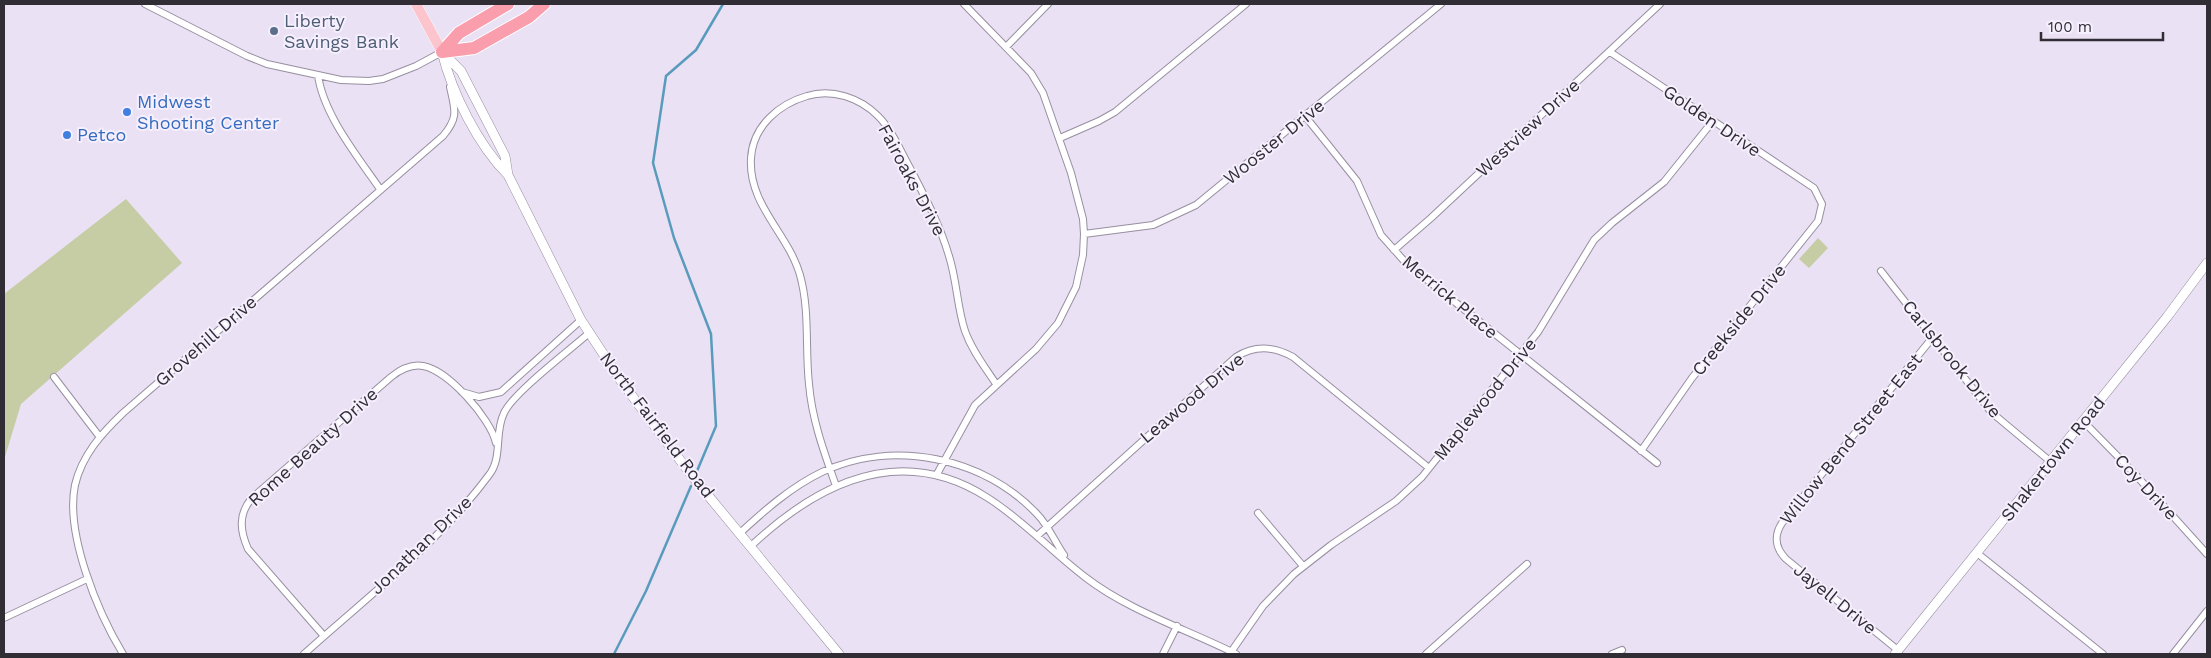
<svg xmlns="http://www.w3.org/2000/svg" width="2211" height="658" viewBox="0 0 2211 658" font-family="'Work Sans',sans-serif">
<style>
.green{fill:#c6cca4}
.lines{fill:none;stroke-linecap:round;stroke-linejoin:round}
.stream{stroke:#599bbc;stroke-width:2.5}
.minor-casing{stroke:#978fa0;stroke-width:8}
.tertiary-casing{stroke:#978fa0;stroke-width:10}
.secondary-casing{stroke:#978fa0;stroke-width:10}
.primary-casing{stroke:#fff;stroke-width:11}
.motorway-casing{stroke:#fff;stroke-width:14}
.minor{stroke:#fff;stroke-width:6}
.tertiary{stroke:#fff;stroke-width:9}
.secondary{stroke:#fff;stroke-width:9}
.primary{stroke:#fcc5ce;stroke-width:10}
.motorway{stroke:#fa9ead;stroke-width:12}
.service-dot{fill:#5c6f8a;stroke:#f6effe;stroke-width:2}
.shop-dot{fill:#3f7fe0;stroke:#f6effe;stroke-width:2}
.labels{text-anchor:middle;stroke-width:4;stroke-linejoin:round;paint-order:stroke}
.service-label{font-size:18px;fill:#4e5e75;stroke:#f6effe;text-anchor:start}
.shop-label{font-size:18px;fill:#366cbe;stroke:#f6effe;text-anchor:start}
.street-label{font-size:18px;fill:#302d34;stroke:#f6effe}
</style>
<rect width="100%" height="100%" fill="#eae1f4"/>
<path class="green" d="M126,199l56,64 -161,141 -16,53 -1,-163z
M1818,238l10,10 -19,20 -10,-9z"/>
<g class="lines">
<path class="stream" d="M697,471l19,-45 -5,-92 -37,-96 -21,-75 13,-87 30,-26 27,-46
M614,654l32,-63 45,-105"/>
<defs>
<path id="minor" d="M145,4l102,52 20,8 74,16 28,1 14,-2 33,-13 26,-14
M1006,47l42,-43
M1610,52l204,136 8,16 -4,17 -126,157 -51,73
M318,75c5,39 40,82 62,114
M1305,116l52,65 24,54 25,28 251,200
M1060,138l39,-17 16,-9 131,-108
M1084,234l69,-9 43,-20 245,-201
M1394,250l37,-32 229,-214
M1881,271l110,141 60,50
M54,377l45,59
M462,392l17,5 22,-5 80,-72
M2083,421l51,52 73,81
M937,474l38,-69 61,-56 22,-26 18,-36 7,-32 1,-21 -1,-15 -12,-46 -28,-80 -12,-20 -67,-69
M836,486c-12,-34 -24,-66 -27,-102 -4,-36 1,-73 -9,-109 -12,-42 -52,-70 -49,-117 2,-32 28,-54 56,-62 25,-8 53,2 71,20 14,14 22,34 32,52 15,29 30,57 39,88 8,25 8,51 16,75 7,20 20,36 31,53
M1258,513l45,53
M740,533c25,-23 51,-46 82,-61 72,-33 161,-15 215,42 11,11 18,28 27,41
M1037,536l199,-179c19,-12 37,-11 57,0l136,111
M751,546c68,-64 150,-104 237,-48 35,22 64,54 97,79 44,34 101,52 151,77
M1977,553l126,101
M4,618l83,-39
M324,636l-76,-87c-8,-18 -10,-35 4,-51l139,-121c10,-8 20,-13 32,-11 25,4 68,53 73,77
M1899,651l-113,-92c-11,-11 -12,-24 -4,-36l151,-186
M1231,652l32,-46 31,-32 37,-29 65,-44 26,-24 116,-145 56,-92 18,-17 52,-41 49,-61
M123,654c-25,-41 -58,-120 -48,-169 7,-30 27,-52 48,-72l320,-277c16,-19 12,-26 7,-49
M304,654c63,-57 134,-110 185,-179 14,-18 5,-42 15,-62 9,-20 66,-63 85,-80
M1163,654l14,-28
M1426,654l101,-90
M1612,654l10,-4
M2173,654l34,-43"/>
<path id="tertiary" d="M1895,654l272,-337 40,-54"/>
<path id="secondary" d="M442,52c10,41 36,93 66,123l73,145 40,61 71,95 147,178
M442,52l19,19 44,85 3,19"/>
<path id="primary" d="M416,4l26,48"/>
<path id="motorway" d="M442,52l32,-4 55,-31 15,-13
M442,52l17,-19 49,-29"/>
</defs>
<use href="#minor" class="minor-casing"/>
<use href="#tertiary" class="tertiary-casing"/>
<use href="#secondary" class="secondary-casing"/>
<use href="#primary" class="primary-casing"/>
<use href="#motorway" class="motorway-casing"/>
<use href="#minor" class="minor"/>
<use href="#tertiary" class="tertiary"/>
<use href="#secondary" class="secondary"/>
<use href="#primary" class="primary"/>
<use href="#motorway" class="motorway"/>
</g>
<circle class="service-dot" cx="274" cy="31" r="5"/>
<g class="shop-dot">
<circle cx="127" cy="112" r="5"/>
<circle cx="67" cy="135" r="5"/>
</g>
<g class="labels">
<g class="service-label">
<text x="284" y="27">Liberty<tspan x="284" dy="21">Savings Bank</tspan></text>
</g>
<g class="shop-label">
<text x="137" y="108">Midwest<tspan x="137" dy="21">Shooting Center</tspan></text>
<text x="77" y="141">Petco</text>
</g>
<g class="street-label">
<text transform="translate(1712 121) rotate(34)" y="6">Golden Drive</text>
<text transform="translate(1528 128) rotate(-43)" y="6">Westview Drive</text>
<text transform="translate(1274 142) rotate(-39)" y="6">Wooster Drive</text>
<text transform="translate(912 180) rotate(62)" y="6">Fairoaks Drive</text>
<text transform="translate(1450 297) rotate(40)" y="6">Merrick Place</text>
<text transform="translate(1739 320) rotate(-51)" y="6">Creekside Drive</text>
<text transform="translate(206 341) rotate(-41)" y="6">Grovehill Drive</text>
<text transform="translate(1952 359) rotate(51)" y="6">Carlsbrook Drive</text>
<text transform="translate(1192 398) rotate(-40)" y="6">Leawood Drive</text>
<text transform="translate(1485 399) rotate(-51)" y="6">Maplewood Drive</text>
<text transform="translate(657 425) rotate(53)" y="6">North Fairfield Road</text>
<text transform="translate(1851 439) rotate(-51)" y="6">Willow Bend Street East</text>
<text transform="translate(313 447) rotate(-42)" y="6">Rome Beauty Drive</text>
<text transform="translate(2053 459) rotate(-51)" y="6">Shakertown Road</text>
<text transform="translate(2146 487) rotate(47)" y="6">Coy Drive</text>
<text transform="translate(421 545) rotate(-44)" y="6">Jonathan Drive</text>
<text transform="translate(1835 599) rotate(39)" y="6">Jayell Drive</text>
</g>
</g>
<rect width="2211" height="658" fill="none" stroke="#302d34" stroke-width="10"/>
<path d="M2041 32v8h122v-8" fill="none" stroke="#302d34" stroke-width="2.5"/>
<text x="2048" y="32" font-size="15" fill="#302d34" stroke="#f6effe" stroke-width="4" paint-order="stroke">100 m</text>
</svg>
